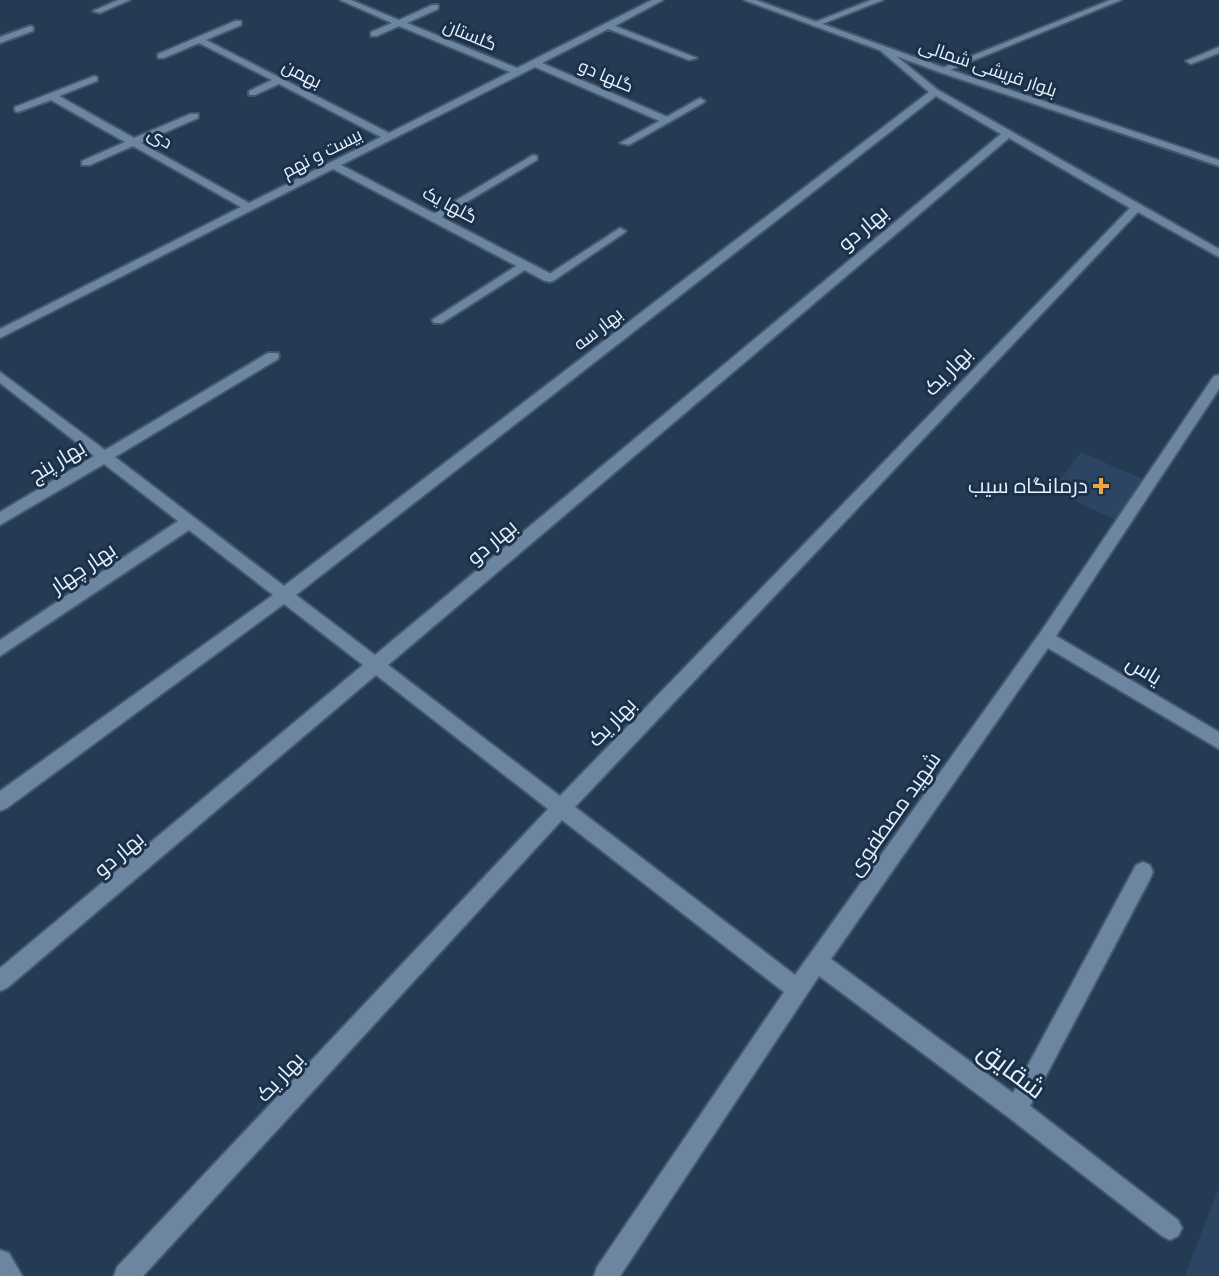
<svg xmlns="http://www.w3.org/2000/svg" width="1219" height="1276" viewBox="0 0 1219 1276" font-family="Karla,Cairo,sans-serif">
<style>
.built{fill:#2b4563}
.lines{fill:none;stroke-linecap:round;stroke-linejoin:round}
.service-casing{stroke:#44586b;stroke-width:4}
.minor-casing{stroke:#44586b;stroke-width:4}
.tertiary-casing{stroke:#44586b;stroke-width:4}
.secondary-casing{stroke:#44586b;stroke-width:4}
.service{fill:#6c85a0;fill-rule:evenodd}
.minor{fill:#6c85a0;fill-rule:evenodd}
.tertiary{fill:#6c85a0;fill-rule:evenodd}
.secondary{fill:#6c85a0;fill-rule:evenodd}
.poi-dot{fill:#f0a63f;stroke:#1b3149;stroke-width:2}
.labels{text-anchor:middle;stroke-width:6;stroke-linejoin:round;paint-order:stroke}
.far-street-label{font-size:18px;fill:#e5f0fc;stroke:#1b3149}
.street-label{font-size:21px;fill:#e5f0fc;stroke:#1b3149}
.poi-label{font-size:21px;fill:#e5f0fc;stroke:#1b3149;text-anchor:end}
.near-street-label{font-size:26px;fill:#e5f0fc;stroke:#1b3149}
</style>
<rect width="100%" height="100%" fill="#253b54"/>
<path class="built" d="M1081,452l68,30 -28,41 -69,-33z
M1219,1187v89h-34z"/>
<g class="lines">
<defs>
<path id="service" d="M118,0h12l-30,13 -7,-2z
M30,26l3,1v4l-33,12v-6z
M700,98l5,3 -2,2 -74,42 -9,-2z
M533,155l4,1v4l-99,59 -4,1 -6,-3z
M620,228l6,3 -2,2 -71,48 -4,1 -6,-4z
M524,261l6,4 -2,3 -86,55h-8l-2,-3z"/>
<path id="minor" d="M340,0h11l48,20 33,-15h6v4l-31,14 110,45 135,-68h11l-48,26 82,32 -8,2 -81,-31 -66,34 128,55v4h-8l-127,-55 -194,98 212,110v6h-8l-212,-112 -333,169v-9l241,-122 -108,-61 -43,19h-8v-4l43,-19 -74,-42 -33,12 -3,-1v-4l79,-31 3,1v4l-38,15 75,42 56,-24h8v4l-57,25 108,60 132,-66 -102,-53 -24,11h-6v-4l23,-11 -73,-37 -35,15h-6v-4l77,-33h6v4l-35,15 183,93 121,-61 -111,-46 -22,10h-6v-4l21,-9z
M871,0h12l-66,26 -7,-2z
M1110,0h11l-176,72 -8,-2z
M885,47l53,43 281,159v8l-81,-45 -563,595 220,168 245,-342 174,-257 5,-1v14l-163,247 163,96v17l-171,-101 -217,311 182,134 123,-228 7,-3 7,3 3,7 -3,7 -120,227 148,114 4,8 -4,8 -8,4 -8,-4 -154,-119 -189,-141 -199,300h-26l3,-9 187,-275 -222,-172 -419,456h-29l3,-9 431,-458 -172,-134 -369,313 -7,3v-23l363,-303 -79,-61 -277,204 -7,3v-20l273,-196 -84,-65 -189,126v-16l178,-119 -74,-57 -104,61v-13l94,-56 -94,-73v-11l105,78 163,-97h10l1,3 -1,3 -163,98 169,129 645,-494 -47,-40 -2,-2zM936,96l65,38 -626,521 -79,-60zM1009,138l121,70 -570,588 -172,-131z
M1219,47v6l-28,11 -5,-3z"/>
<path id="tertiary" d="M0,1250l9,3 13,23h-22z"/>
<path id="secondary" d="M744,0h12l189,68 274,92v6l-280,-94z"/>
</defs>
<use href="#service" class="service-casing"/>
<use href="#minor" class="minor-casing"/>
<use href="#tertiary" class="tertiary-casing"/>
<use href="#secondary" class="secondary-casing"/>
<use href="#service" class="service"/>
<use href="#minor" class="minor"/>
<use href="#tertiary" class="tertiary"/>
<use href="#secondary" class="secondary"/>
</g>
<path class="poi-dot" d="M1098 477h6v6h6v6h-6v6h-6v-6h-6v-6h6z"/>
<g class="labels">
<g class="far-street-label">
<text transform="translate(470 35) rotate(22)" y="6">گلستان</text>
<text transform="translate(988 68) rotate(19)" y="6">بلوار قریشی شمالی</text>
<text transform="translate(302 74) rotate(27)" y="6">بهمن</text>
<text transform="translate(606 76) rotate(23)" y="6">گلها دو</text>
<text transform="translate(160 138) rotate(30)" y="6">دی</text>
<text transform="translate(322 153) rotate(-27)" y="6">بیست و نهم</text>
<text transform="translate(450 205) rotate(28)" y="6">گلها یک</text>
<text transform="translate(598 329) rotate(-38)" y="6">بهار سه</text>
</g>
<g class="street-label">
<text transform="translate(863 228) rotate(-40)" y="7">بهار دو</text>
<text transform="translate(948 371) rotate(-46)" y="7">بهار یک</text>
<text transform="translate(57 461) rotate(-31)" y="7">بهار پنج</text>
<text transform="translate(492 542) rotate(-40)" y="7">بهار دو</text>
<text transform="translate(83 568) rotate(-34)" y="7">بهار چهار</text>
<text transform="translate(1144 670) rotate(31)" y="7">یاس</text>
<text transform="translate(612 722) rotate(-46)" y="7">بهار یک</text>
<text transform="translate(894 814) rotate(-55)" y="7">شهید مصطفوی</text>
<text transform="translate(119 854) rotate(-40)" y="7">بهار دو</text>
<text transform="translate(280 1077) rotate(-47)" y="7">بهار یک</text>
</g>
<g class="poi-label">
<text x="1088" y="493">درمانگاه سیب</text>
</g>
<g class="near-street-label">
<text transform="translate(1012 1070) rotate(37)" y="9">شقایق</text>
</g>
</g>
</svg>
